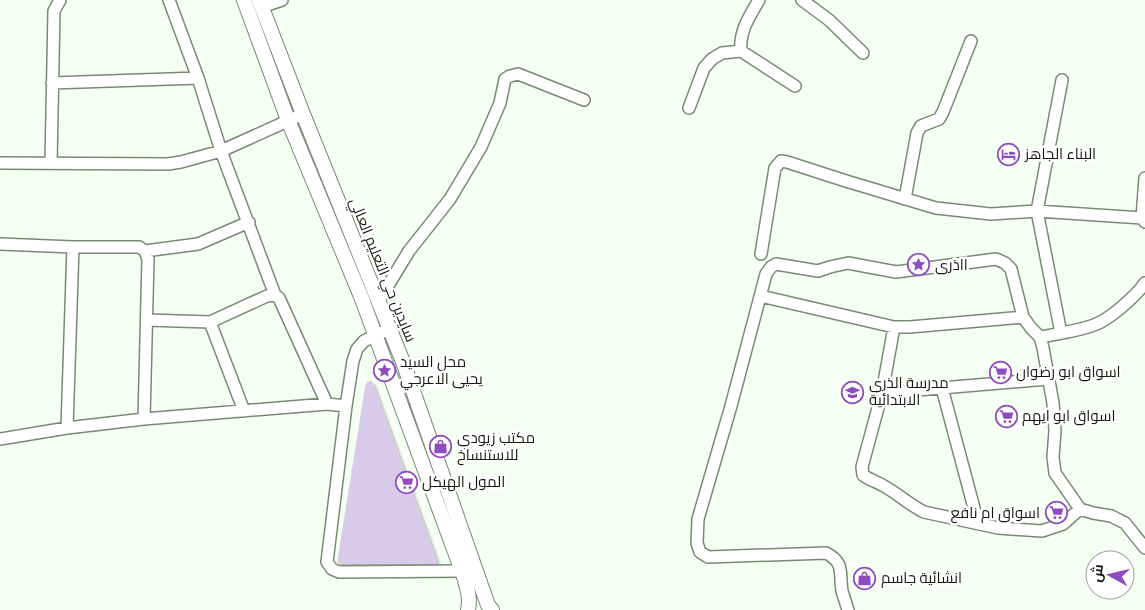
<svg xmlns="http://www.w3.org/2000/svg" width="1145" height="610" viewBox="0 0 1145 610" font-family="Ubuntu,Cairo,sans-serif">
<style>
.building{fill:#dacae9;filter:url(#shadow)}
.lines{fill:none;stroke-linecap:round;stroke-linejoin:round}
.minor-casing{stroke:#768b72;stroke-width:14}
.major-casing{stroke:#768b72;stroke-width:16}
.minor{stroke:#fff;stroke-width:11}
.major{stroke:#fff;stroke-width:14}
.labels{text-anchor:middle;stroke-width:5;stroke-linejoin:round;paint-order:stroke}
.poi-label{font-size:15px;fill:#121a10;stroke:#fff;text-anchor:start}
.street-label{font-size:15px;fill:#121a10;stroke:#fff}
</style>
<defs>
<filter id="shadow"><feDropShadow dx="3" dy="3" stdDeviation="1" flood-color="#0004"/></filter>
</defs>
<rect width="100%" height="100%" fill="#f5fff4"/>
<path class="building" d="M372,381l66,183h-97l-4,-1 28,-176 2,-5z"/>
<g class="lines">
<defs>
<path id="minor" d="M169,0l29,78 23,73 54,144
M802,0l27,20 34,33
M261,7l21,-7
M741,51c-2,-19 8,-34 18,-51
M52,83l146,-5
M689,108l15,-40 8,-9 10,-6 19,-2 54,35
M0,163l168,1 13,-2 40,-11 82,-37
M51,163l3,-152 6,-11
M905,199l12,-66 4,-7 18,-7 4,-7 28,-71
M1142,218l3,-40
M0,244l73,3h66l6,4 3,8 -4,160
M145,251l53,-7 51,-22
M761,254l14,-86 6,-7 6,1 59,19 90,27 55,6 46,-3 105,7 3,4
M761,296l133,31h16l113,-10
M378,302l31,-51 41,-52 31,-52 19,-44 5,-24 5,-3 8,-2 66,26
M147,320l63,2 57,-26 8,-1 4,3 48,106
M210,322l34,89
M894,327l-12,66 -20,74 1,8c7,5 14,7 21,11 14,8 26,19 40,26l74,16 44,3 21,-7 17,-15
M389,329l-25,12 -7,8 -4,12 -7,45 -19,156 5,7 7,3 123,-1
M1061,333l-24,-122 25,-131
M1040,337c18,-3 37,-6 54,-12 15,-5 42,-29 51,-42
M942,388l36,135
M882,393l166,-14
M67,428l6,-181
M0,439l67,-11 77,-9 183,-15 19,2
M848,610c-2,-6 -4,-13 -6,-19 -3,-19 3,-28 -16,-38l-118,4 -8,-5 -3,-9 1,-24 33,-113 35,-132 5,-7 5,-3 42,7 12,-4 18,-4 48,9 100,-13 9,4 6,6 12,48 8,11 9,9 3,11 10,55 2,28 -2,26 2,16 25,36 13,4 18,3 14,7 20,25"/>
<path id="major" d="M244,0l44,120 74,179 100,272c4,13 9,25 6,39
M259,0l44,114 100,248 81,232 4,11 4,5"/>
</defs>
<use href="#minor" class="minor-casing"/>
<use href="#major" class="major-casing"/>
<use href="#minor" class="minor"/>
<use href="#major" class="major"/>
</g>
<defs>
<symbol id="hotel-ring" viewBox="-11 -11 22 22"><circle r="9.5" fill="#fff" stroke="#8f4bc0" stroke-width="1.5"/><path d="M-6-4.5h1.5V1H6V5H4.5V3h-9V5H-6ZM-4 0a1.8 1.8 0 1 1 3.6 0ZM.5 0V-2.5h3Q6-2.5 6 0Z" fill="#8f4bc0"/></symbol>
<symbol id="sight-ring" viewBox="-11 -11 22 22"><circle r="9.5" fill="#fff" stroke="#8f4bc0" stroke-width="1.5"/><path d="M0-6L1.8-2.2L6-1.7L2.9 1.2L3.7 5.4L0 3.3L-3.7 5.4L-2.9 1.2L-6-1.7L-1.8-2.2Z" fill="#8f4bc0"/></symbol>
<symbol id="supermarket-ring" viewBox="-11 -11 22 22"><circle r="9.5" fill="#fff" stroke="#8f4bc0" stroke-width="1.5"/><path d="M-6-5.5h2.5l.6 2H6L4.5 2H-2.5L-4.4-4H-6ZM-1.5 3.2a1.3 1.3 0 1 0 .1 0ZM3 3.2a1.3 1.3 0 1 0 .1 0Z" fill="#8f4bc0"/></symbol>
<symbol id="school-ring" viewBox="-11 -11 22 22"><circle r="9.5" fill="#fff" stroke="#8f4bc0" stroke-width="1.5"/><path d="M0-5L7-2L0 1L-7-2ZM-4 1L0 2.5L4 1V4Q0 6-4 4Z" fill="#8f4bc0"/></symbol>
<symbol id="shop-ring" viewBox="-11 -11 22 22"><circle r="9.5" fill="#fff" stroke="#8f4bc0" stroke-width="1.5"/><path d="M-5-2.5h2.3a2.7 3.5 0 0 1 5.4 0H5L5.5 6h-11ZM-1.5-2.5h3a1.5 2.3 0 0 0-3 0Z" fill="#8f4bc0"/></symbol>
</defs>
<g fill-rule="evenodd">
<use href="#hotel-ring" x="996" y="142" width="25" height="25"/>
<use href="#sight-ring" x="906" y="252" width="25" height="25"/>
<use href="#sight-ring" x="372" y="358" width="25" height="25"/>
<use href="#supermarket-ring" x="988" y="360" width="25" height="25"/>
<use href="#school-ring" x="840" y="380" width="25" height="25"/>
<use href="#supermarket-ring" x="994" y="404" width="25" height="25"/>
<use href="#shop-ring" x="428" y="434" width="25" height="25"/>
<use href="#supermarket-ring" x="394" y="470" width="25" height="25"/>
<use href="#supermarket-ring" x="1044" y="500" width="25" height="25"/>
<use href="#shop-ring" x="852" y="566" width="25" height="25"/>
</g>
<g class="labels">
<g class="poi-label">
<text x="1025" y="159">البناء الجاهز</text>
<text x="935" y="270">ااذرى</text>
<text x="400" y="367">محل السيد<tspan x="400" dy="17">يحيى الاعرجي</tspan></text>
<text x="1016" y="377">اسواق ابو رضوان</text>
<text x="869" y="388">مدرسة الذرى<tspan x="869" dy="17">الابتدائية</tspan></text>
<text x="1022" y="421">اسواق ابو ايهم</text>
<text x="457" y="443">مكتب زيودي<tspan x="457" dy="17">للاستنساخ</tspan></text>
<text x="422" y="487">المول الهيكل</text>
<text x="1040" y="518" text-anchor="end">اسواق ام نافع</text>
<text x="881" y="583">انشائية جاسم</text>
</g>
<g class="street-label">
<text transform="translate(383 270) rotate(68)" y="5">سايدين حي التعليم العالي</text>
</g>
</g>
<g transform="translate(1110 575) rotate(278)"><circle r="24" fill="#ffffff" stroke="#a0a39f"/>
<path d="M0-4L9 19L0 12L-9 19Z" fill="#8f4bc0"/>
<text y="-8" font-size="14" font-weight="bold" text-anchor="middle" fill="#121a10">ش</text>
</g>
</svg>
